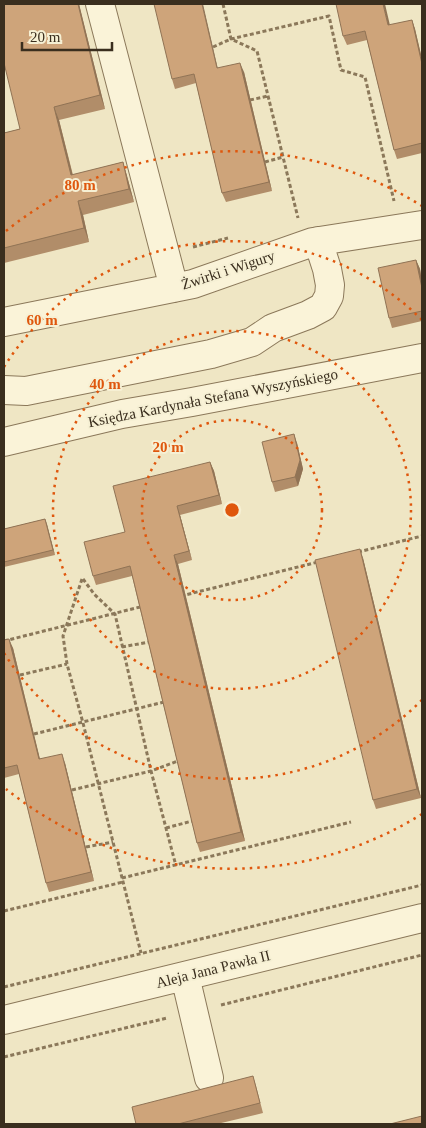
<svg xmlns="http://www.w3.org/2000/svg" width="426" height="1128" viewBox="0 0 426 1128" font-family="'Times New Roman',serif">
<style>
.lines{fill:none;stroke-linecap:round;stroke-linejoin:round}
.minor-casing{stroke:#8b785a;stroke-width:30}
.path{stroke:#8b785a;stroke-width:3;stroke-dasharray:4 2.5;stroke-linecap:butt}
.minor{stroke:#faf3d8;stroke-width:28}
.wall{fill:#b18d69}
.shaded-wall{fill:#907355}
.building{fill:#cea47a;stroke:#907355}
.ring{fill:none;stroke:#df570d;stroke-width:2.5;stroke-dasharray:2.5 5}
.labels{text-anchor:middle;stroke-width:4;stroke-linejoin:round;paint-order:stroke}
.street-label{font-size:15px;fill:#3a2e1e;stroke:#f6f0d4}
.centre{fill:#df570d;stroke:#f6f0d4;stroke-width:2.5}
.ring-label{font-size:15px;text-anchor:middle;font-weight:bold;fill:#df570d;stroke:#f6f0d4;stroke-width:4;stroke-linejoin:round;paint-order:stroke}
</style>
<rect width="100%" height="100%" fill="#efe6c4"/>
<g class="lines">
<defs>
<path id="minor" d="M100,4l74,284
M4,322l189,-38 120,-42 109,-17
M4,390l22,1 185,-37 41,-12 21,-14 35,-13 15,-8 6,-11 1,-11 -3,-16 -9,-28
M4,442l118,-28 70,-12 230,-44
M185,976l24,102
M4,1020l418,-102"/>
</defs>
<use href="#minor" class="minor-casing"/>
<path class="path" d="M223,4l8,35 26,12 41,167
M213,47l18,-8 98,-23 12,54 24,7 29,124
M250,100l18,-4
M265,162l18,-5
M193,247l35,-9
M358,552l64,-16
M82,579l-19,57 4,28 16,59 58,230
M83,579l11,15 21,20 36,157 25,95
M181,596l137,-34
M4,641l140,-35
M122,647l27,-5
M20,675l47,-11
M34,734l130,-32
M72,790l79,-19 27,-10
M166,828l26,-7
M86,847l27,-5
M122,878l229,-56
M4,911l119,-29
M4,987l418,-102
M221,1005l201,-50
M4,1057l163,-39"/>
<use href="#minor" class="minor"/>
</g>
<path class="wall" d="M4,4h75l26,105 -46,11 14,55 50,-13 4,14 7,26 -51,13 6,27 -85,21v-130l16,-4z
M412,20l3,9 7,30v94l-25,6 -3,-9 -27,-110 -20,5 -4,-9z
M218,68l26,4 28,119 -46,11 -4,-9 -26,-110 -21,6 -3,-10z
M416,260l4,9 2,13v39l-30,7 -3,-10z
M297,443l6,26 -5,17 -23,6 -3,-10z
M210,462l4,9 8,33 -42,11 12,45 -14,4 67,277 -45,11 -3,-9 -65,-267 -36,9 -3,-9 32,-44z
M45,519l10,36 -51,12v-38z
M363,558l58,240 -45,11 -3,-9z
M4,640l9,8 27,111 25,4 29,118 -45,11 -3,-9 -27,-109 -15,4z
M253,1076l3,10 7,27 -46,11h-81z"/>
<path class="shaded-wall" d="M78,4h1l26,105 -5,-14z
M202,4h1l17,74 -3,-10z
M383,4h2l7,30 -4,-9z
M412,20l3,9 7,30v5z
M240,63l4,9 28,119 -3,-9z
M54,107l5,13 17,69 -5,-14z
M123,162l4,14 7,26 -5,-13z
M78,201l5,14 6,27 -5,-14z
M416,260l4,9 2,13v6z
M294,434l3,9 6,26 -5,17 -3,-9z
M210,462l4,9 8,33 -3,-9z
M177,506l3,9 12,45 -3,-9z
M45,519l2,5 8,31 -2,-5z
M360,549l3,9 58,240 -4,-9z
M174,555l4,9 67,277 -4,-9z
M9,639l4,9 29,120 -3,-9z
M62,754l3,9 29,118 -3,-9z"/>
<path class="building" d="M4,4h74l22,91 -46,12 17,68 52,-13 6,27 -51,12 6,27 -80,20v-115l16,-4 -16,-66z
M154,4h48l15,64 23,-5 29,119 -47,11 -28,-119 -22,5z
M336,4h47l5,21 24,-5 10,44v79l-28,7 -29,-119 -22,5z
M416,260l6,28v23l-33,7 -11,-50z
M294,434l6,26 -5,17 -23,5 -10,-40z
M210,462l9,33 -42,11 12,45 -15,4 67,277 -44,11 -67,-277 -37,10 -9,-34 41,-10 -12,-46z
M45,519l8,31 -49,12v-33z
M360,549l57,240 -44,11 -58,-240z
M9,639l30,120 23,-5 29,118 -45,11 -29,-118 -13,3v-128z
M253,1076l7,27 -82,21h-42l-4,-17z
M422,1116v8h-32z"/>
<g class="ring">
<circle cx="232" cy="510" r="90"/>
<circle cx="232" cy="510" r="179"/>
<path d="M422 700A269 269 0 0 1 4 653M4 367A269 269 0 0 1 422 320"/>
<path d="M422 814A359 359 0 0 1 6 789M6 231A359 359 0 0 1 422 206"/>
</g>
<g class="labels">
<g class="street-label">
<text transform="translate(228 270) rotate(-18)" y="5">Żwirki i Wigury</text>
<text transform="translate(213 398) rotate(-11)" y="5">Księdza Kardynała Stefana Wyszyńskiego</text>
<text transform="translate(213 969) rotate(-14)" y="5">Aleja Jana Pawła II</text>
</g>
</g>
<circle cx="232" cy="510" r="8" class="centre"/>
<g class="ring-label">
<text x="80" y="190">80 m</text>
<text x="42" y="325">60 m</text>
<text x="105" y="389">40 m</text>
<text x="168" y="452">20 m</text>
</g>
<rect width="426" height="1128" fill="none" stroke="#3a2e1e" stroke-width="10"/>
<path d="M22 42v8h90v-8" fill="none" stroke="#3a2e1e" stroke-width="2.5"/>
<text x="30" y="42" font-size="15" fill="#3a2e1e" stroke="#f6f0d4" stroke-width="4" paint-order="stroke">20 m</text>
</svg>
